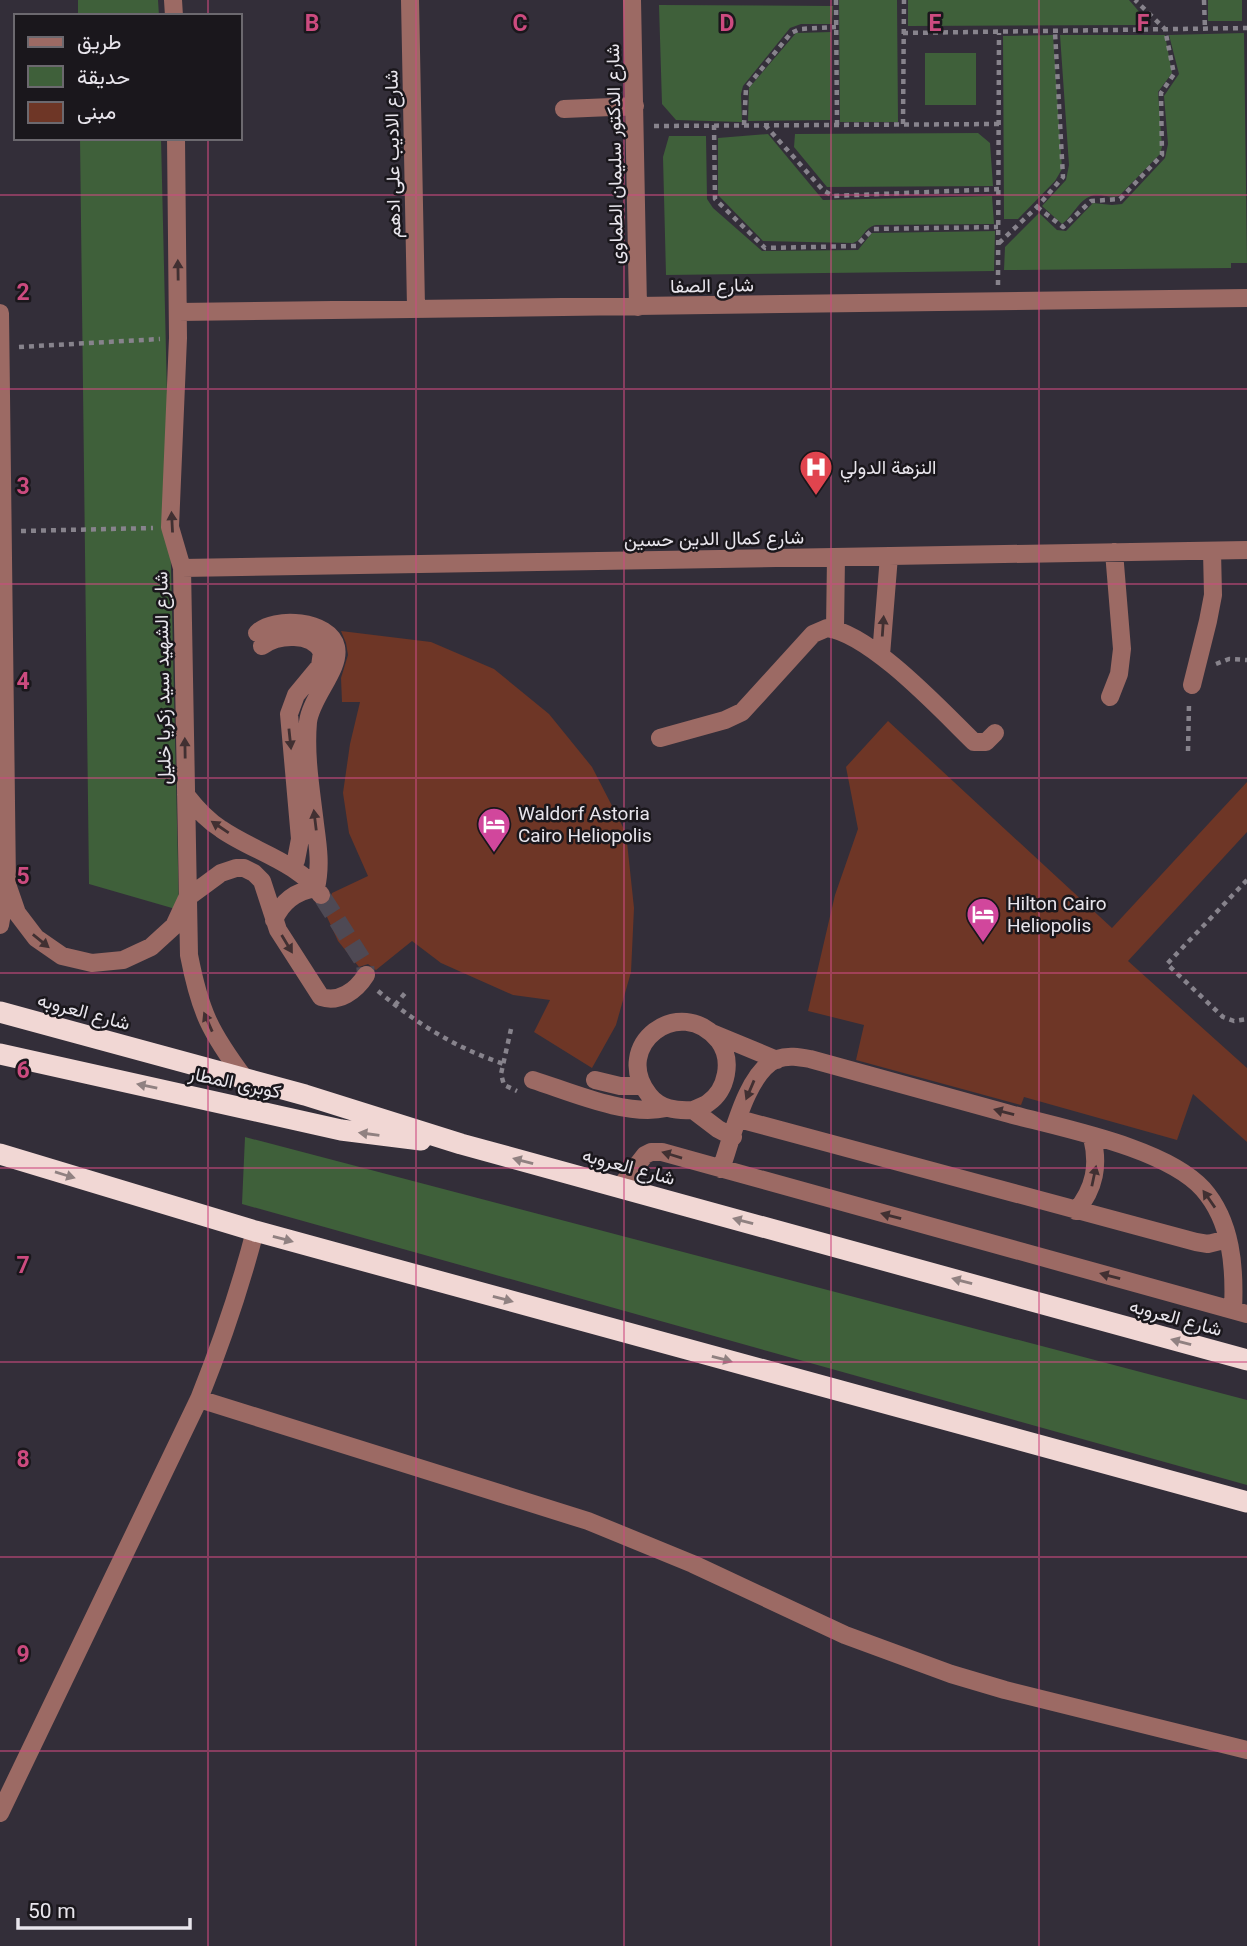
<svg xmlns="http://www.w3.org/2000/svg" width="1247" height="1946" viewBox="0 0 1247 1946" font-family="Georgia,Vazirmatn,serif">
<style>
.green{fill:#3f603a}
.building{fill:#6e3626}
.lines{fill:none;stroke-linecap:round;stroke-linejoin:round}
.minor-tunnel{stroke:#4e4954;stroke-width:18;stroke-dasharray:18 9;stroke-linecap:butt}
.path{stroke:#87838c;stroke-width:4.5;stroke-dasharray:5 5;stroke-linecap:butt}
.minor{stroke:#9c6a64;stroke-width:18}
.highway{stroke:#f1d7d4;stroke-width:21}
.oneway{fill:#413032}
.oneway2{fill:#908181}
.grid{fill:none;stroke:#cc4b7f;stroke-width:2;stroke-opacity:0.55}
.labels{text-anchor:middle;stroke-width:5;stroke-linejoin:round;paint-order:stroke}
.street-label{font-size:19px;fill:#e8e5ec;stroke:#1a171c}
.poi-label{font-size:19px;fill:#e8e5ec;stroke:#1a171c;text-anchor:start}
.grid-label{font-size:23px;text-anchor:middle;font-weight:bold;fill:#cc4b7f;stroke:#1a171c;stroke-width:5;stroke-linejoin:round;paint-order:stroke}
</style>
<rect width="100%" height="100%" fill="#332e39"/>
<path class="green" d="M78,0h80l1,16h-81z
M839,0h58l1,122h-58z
M908,0h221l13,15v8l-6,2 -228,1z
M1208,0h34v21h-34z
M659,5l174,1 -1,18h-31l-11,4 -47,58 -2,8 1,28 -66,-2 -14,-16z
M831,32l-1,88 -82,1 1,-33 47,-55z
M1244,33l3,230h-16v5l-227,2 1,-23 34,-34 18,17 9,1 27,-28 19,2 10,-1 43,-46 3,-14 -4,-48 15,-22 -10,-39z
M1053,35l9,134 -7,12 -37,38h-14l-1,-183z
M1060,35h105l7,38 -14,19 4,55 -2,7 -41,42c-10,3 -20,-4 -28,0 -12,4 -19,21 -29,28l-20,-18 24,-26 3,-15z
M925,53h51v52h-51z
M978,133l12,10 3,43 -166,1 -33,-40 1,-13z
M768,134l55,66 169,-4 2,28 -118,1c-12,2 -13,15 -23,18l-90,-2 -45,-46v-57z
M669,136h37l1,63 6,9 49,43 96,-1 14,-17 123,-2 -1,40 -328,4 -3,-118z
M80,138h81l18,772 -90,-26z
M245,1137l1002,263v85l-1005,-281z"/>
<path class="building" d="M341,631l90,11 63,27 55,45 43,53 34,66 8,75 -3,64 -15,53 -24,43 -58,-36 16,-32 -37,-5 -72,-32 -29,-22 -36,29 -8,-6 -9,3 -21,-26 -16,-35 7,-3 3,-10 36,-17 -19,-43 -6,-40 7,-49 10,-42h-18l-1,-24 7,-23 -2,-12z
M888,721l224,207 135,-146v50l-119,129 119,107v74l-54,-48 -16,46 -153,-43 -3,8 -165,-45 8,-35 -56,-14 27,-116 23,-66 -12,-62z"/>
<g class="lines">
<path class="minor-tunnel" d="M323,898l42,66 1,11"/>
<path class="path" d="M836,0l1,125
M1204,0l1,30
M903,33l344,-5
M903,124l1,-124
M714,125l1,74 50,49 91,-2 17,-17 125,-2
M744,125l2,-37 45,-55 9,-4 36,-2
M765,125l58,65 10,6 166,-7
M654,126l345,-2
M1037,207l26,20 28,-26 29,-2 42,-44 -1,-62 13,-19 -9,-45 -30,-29
M999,243l38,-36 26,-30 -8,-145
M998,285l1,-252
M19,347l141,-8
M21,531l132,-3
M1216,664l13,-5 18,1
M1188,751l1,-48
M1247,880l-80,84 56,53 11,4 13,-2
M378,991c39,33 78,57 126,73
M395,1005l11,-13
M511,1029l-10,45 3,11 13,6"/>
<path class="minor" d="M173,0l1,16
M410,0l6,307
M632,0l6,307
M564,109l71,-3
M176,138l2,200 -8,189 12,41 7,387c11,57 21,77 56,124
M178,312l1069,-14
M0,313l7,571 -7,41
M182,568l1065,-18
M835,629l1,-72
M257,633c17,-17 73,-13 79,14 5,22 -25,50 -28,75 -3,34 3,68 7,102 3,22 6,42 1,64 -20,3 -34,13 -42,32
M262,646c16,-12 50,-14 60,6l-2,14 -24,29 -7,19 11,125 -4,21 -4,8
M881,655l8,-99
M1192,685l16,-64 5,-26 -1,-44
M1110,697l9,-23 3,-25 -8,-97
M660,738l65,-18 17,-8 71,-78 14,-6c44,6 114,82 147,114h12l9,-9
M186,795c10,13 21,25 35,34 33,23 76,32 100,66
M8,887l9,26 19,25 26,18 30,7 31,-3 28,-13 23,-21 13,-28 34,-25 15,-5h8l10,5 8,8 16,49 43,67c18,6 35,-6 45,-22
M712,1033l65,27
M533,1080c38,12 94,37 133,28
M595,1080l25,6h22
M693,1110c4,-2 11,-4 15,-7 19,-13 25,-43 11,-62 -39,-49 -109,5 -70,54 11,14 27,16 44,15l25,19 15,8
M739,1119l457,123 12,2 20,-5
M721,1169c11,-30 25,-97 56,-110 11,-4 22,-2 33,0 65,18 130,36 196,54 54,15 159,34 197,76 29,33 32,79 30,121
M620,1187l25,-32 6,-3h11l585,162
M1076,1211c19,-23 23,-46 16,-74
M199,1399l389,122 105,43 152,71 106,39 54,16 242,60
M0,1813l199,-414c22,-55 41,-110 56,-168"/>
<path class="highway" d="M0,1012l305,83 156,49 786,216
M0,1054l341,76 80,10
M0,1154l255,77 992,271"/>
</g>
<defs><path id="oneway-solid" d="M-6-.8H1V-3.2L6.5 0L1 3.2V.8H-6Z" transform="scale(1.75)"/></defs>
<g class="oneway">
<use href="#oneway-solid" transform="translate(178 270) rotate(-91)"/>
<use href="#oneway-solid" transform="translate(172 522) rotate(-93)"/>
<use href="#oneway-solid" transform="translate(883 626) rotate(-86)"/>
<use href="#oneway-solid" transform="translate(290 739) rotate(84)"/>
<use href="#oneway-solid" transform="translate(185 748) rotate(-91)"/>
<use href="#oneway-solid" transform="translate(315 820) rotate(-97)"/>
<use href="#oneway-solid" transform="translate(220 827) rotate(-146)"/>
<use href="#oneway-solid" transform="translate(41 941) rotate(39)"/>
<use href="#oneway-solid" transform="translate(287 944) rotate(59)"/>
<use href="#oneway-solid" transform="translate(208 1022) rotate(-114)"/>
<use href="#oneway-solid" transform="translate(750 1090) rotate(113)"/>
<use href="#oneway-solid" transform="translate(1004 1112) rotate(-165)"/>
<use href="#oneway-solid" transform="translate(672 1155) rotate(-163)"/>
<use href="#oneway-solid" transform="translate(1094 1176) rotate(-78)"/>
<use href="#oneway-solid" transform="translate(1209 1199) rotate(-125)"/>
<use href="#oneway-solid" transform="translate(891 1216) rotate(-165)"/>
<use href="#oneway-solid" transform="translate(1110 1276) rotate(-165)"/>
</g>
<g class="oneway2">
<use href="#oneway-solid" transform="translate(147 1086) rotate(-168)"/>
<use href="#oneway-solid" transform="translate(369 1134) rotate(-172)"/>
<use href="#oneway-solid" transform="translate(523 1161) rotate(-165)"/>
<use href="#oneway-solid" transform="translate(65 1175) rotate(17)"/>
<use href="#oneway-solid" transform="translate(743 1221) rotate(-165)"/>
<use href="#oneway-solid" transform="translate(283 1239) rotate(15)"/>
<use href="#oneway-solid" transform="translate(962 1281) rotate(-165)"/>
<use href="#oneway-solid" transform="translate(503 1299) rotate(15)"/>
<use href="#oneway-solid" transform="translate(1181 1342) rotate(-165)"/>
<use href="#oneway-solid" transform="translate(722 1359) rotate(15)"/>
</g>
<path class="grid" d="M208,0v16M416,0v1946M624,0v1946M831,0v1946M1039,0v1946M208,138v1808M0,195h1247M0,389h1247M0,584h1247M0,778h1247M0,973h1247M0,1168h1247M0,1362h1247M0,1557h1247M0,1751h1247"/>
<defs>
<symbol id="hospital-pin" viewBox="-11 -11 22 30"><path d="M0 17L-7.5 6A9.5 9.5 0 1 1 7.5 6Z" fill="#e0444e" stroke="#1a171c"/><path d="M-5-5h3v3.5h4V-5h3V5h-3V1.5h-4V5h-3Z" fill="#fff"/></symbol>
<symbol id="hotel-pin" viewBox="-11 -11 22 30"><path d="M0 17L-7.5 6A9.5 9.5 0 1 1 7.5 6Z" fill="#d1479c" stroke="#1a171c"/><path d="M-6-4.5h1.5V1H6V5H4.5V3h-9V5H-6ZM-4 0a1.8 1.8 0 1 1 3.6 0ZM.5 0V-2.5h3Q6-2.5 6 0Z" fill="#fff"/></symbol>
</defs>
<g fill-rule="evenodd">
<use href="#hospital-pin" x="797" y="448" width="38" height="52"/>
<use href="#hotel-pin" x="475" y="805" width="38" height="52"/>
<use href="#hotel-pin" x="964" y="895" width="38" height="52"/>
</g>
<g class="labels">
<g class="street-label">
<text transform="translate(392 154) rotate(-91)" y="7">شارع الاديب على ادهم</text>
<text transform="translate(614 154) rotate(-91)" y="7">شارع الدكتور سليمان الطماوى</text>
<text transform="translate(712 285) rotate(-1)" y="7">شارع الصفا</text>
<text transform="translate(714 538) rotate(-1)" y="7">شارع كمال الدين حسين</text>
<text transform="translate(162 678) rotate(-91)" y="7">شارع الشهيد سيد زكريا خليل</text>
<text transform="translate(84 1011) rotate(15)" y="7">شارع العروبه</text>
<text transform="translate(235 1082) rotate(12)" y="7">كوبرى المطار</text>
<text transform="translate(629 1166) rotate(15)" y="7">شارع العروبه</text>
<text transform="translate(1176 1317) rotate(15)" y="7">شارع العروبه</text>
</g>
<g class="poi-label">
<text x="840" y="474">النزهة الدولي</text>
<text x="518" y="820">Waldorf Astoria<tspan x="518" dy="22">Cairo Heliopolis</tspan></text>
<text x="1007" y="910">Hilton Cairo<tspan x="1007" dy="22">Heliopolis</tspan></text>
</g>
</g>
<g class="grid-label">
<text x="312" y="31">B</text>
<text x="520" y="31">C</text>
<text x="727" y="31">D</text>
<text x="935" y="31">E</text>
<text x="1143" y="31">F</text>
<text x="23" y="300">2</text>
<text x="23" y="494">3</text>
<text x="23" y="689">4</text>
<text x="23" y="884">5</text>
<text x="23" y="1078">6</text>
<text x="23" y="1273">7</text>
<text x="23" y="1467">8</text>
<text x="23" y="1662">9</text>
</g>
<rect x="14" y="14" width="228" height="126" fill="#1a171c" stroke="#6c696f" stroke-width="2"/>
<rect x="28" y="37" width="35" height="10" fill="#9c6a64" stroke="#6c696f" stroke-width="2"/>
<text x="77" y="49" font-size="21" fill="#e8e5ec">طريق</text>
<rect x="28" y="66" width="35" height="21" fill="#3f603a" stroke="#6c696f" stroke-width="2"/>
<text x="77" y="84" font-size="21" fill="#e8e5ec">حديقة</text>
<rect x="28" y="102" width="35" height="21" fill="#6e3626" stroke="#6c696f" stroke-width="2"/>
<text x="77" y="119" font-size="21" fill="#e8e5ec">مبنى</text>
<path d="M18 1918v10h172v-10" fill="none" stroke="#e8e5ec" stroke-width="3.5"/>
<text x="28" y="1918" font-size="21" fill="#e8e5ec" stroke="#1a171c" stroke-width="5" paint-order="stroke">50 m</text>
</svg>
